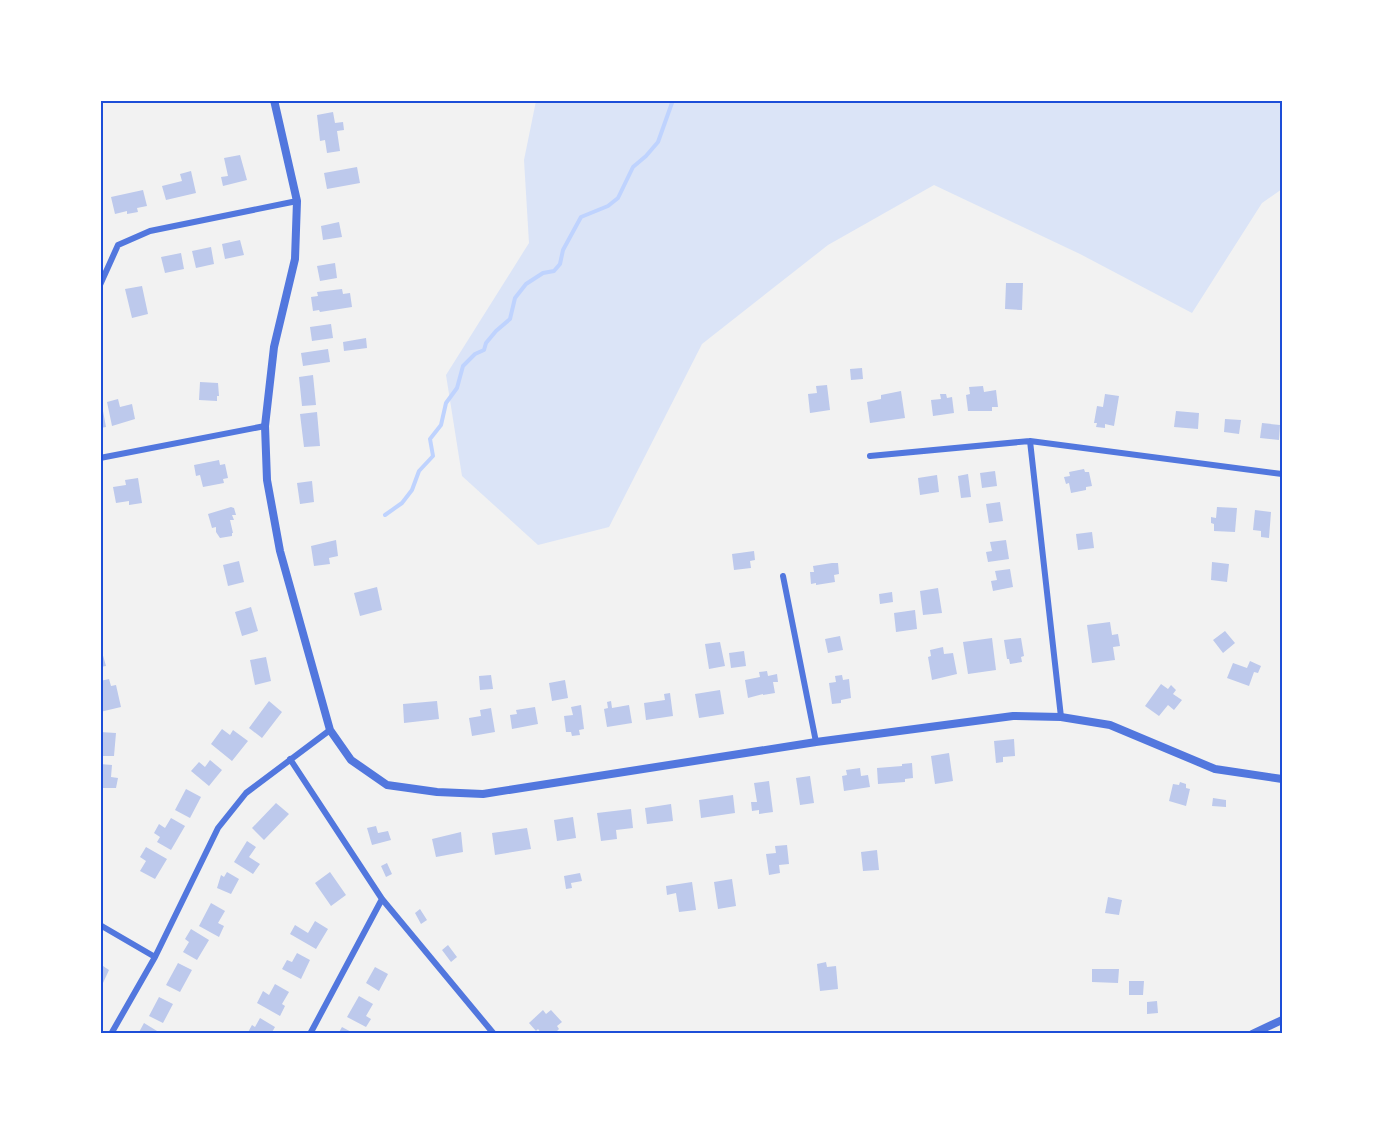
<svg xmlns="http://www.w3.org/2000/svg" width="1383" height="1134" viewBox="0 0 1383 1134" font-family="Lato,sans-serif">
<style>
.green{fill:#dbe4f7}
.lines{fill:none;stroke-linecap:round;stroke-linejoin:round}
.stream{stroke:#bfd3fe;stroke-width:4}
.building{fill:#bdc9ec}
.minor{stroke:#5277de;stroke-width:6}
.tertiary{stroke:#5277de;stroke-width:8}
.neatline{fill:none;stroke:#1d4ed8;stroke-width:2}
</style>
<rect width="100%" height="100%" fill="#f2f2f2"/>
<path class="green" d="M536,101h746v88l-20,14 -70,110 -112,-59 -146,-69 -106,60 -126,99 -93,183 -71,18 -76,-69 -16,-101 83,-132 -5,-83z"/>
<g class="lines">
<path class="stream" d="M385,515l17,-12 10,-13 7,-19 14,-15 -3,-17 11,-14 5,-22 11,-15 6,-22 12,-12 9,-4 2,-7 10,-12 14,-12 5,-21 11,-14 17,-11 11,-2 6,-7 3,-14 18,-33 27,-11 10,-8 15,-31 13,-11 12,-14 15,-42"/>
</g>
<path class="building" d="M333,112l2,11 8,-1 1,8 -7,1 3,20 -13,2 -2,-13 -5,1 -3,-26z
M240,155l7,25 -24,6 -2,-9 7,-1 -4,-18z
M357,167l3,16 -33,6 -3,-16z
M191,171l5,22 -30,7 -4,-14 20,-5 -2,-7z
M143,190l4,16 -10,2 1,4 -11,2v-3l-12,3 -4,-17z
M339,222l3,15 -19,3 -2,-14z
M240,240l4,15 -19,4 -3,-15z
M211,247l3,17 -18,4 -4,-17z
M181,253l3,16 -19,4 -4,-16z
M335,263l2,15 -17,3 -3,-15z
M1006,283h17l-1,27 -17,-1z
M142,286l6,28 -16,4 -7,-29z
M342,289l1,5 7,-1 2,14 -32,5 -1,-2 -6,1 -2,-14 7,-1 -1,-4z
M331,324l2,14 -21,3 -2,-14z
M366,338l1,10 -23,3 -1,-9z
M328,349l2,13 -27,4 -2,-13z
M862,368l1,11 -12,1 -1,-11z
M313,375l3,30 -14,1 -3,-29z
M200,382l18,1 1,13h-2v5l-18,-1z
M827,385l3,25 -20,3 -2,-19 9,-1 -1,-7z
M983,386l1,6 12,-2 2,17h-6v4h-24l-2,-16 4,-1 -1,-7z
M901,391l4,27 -35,5 -3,-21 14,-3v-4z
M940,394h6l1,4 5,-1 2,16 -21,3 -2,-16 10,-1z
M1105,394l14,2 -5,30 -9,-2v4l-9,-1 1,-4h-3l3,-17 6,1z
M118,399l2,8 12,-3 3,15 -23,7 -5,-24z
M100,411h3l3,16 -6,1z
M1176,411l23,2 -1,16 -24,-2z
M317,412l3,34 -16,1 -4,-33z
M1225,419l16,1 -2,14 -15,-2z
M1262,423l18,2 -1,15 -19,-2z
M219,460l1,5 5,-1 3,14 -5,1 1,4 -21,4 -3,-12 -4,1 -2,-11z
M1084,469l1,3h4l3,14 -6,1v3l-15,3 -2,-10 -3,1 -2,-7 6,-1 -1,-4z
M995,471l2,15 -15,2 -2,-15z
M968,474l3,23 -10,1 -3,-22z
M937,475l2,17 -19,3 -2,-17z
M138,478l4,25 -13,2v-4l-13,2 -3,-16 13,-2 -1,-5z
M312,481l2,21 -14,2 -3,-21z
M1000,502l3,19 -14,2 -3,-19z
M231,507l3,1 2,7h-4l2,5h-4l3,13h-1v3l-12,2 -4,-6v-5l-4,1 -4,-14z
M1217,507l20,1 -2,24 -21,-1v-7l-3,-1v-6l5,1z
M1255,510l16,2 -2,26 -8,-1v-6l-8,-1z
M1092,532l2,16 -16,2 -2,-16z
M336,540l2,16 -9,2 1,6 -16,2 -3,-20z
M1006,540l3,19 -21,3 -2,-10 6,-1 -2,-9z
M754,551l1,9 -5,1 1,7 -17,2 -2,-16z
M239,561l5,21 -16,4 -5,-21z
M1212,562l17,2 -2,18 -16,-2z
M832,563h6l1,11 -5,1 1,7 -19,3v-2l-5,1 -1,-12h4l-1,-6z
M1010,569l3,18 -20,4 -2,-10 6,-1 -2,-9z
M377,587l5,23 -22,6 -6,-23z
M938,588l4,25 -19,2 -3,-24z
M892,592l1,10 -13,2 -1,-10z
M251,607l7,24 -16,5 -7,-24z
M915,610l2,19 -21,3 -2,-19z
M1110,622l2,13 6,-1 2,12 -7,1 2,13 -23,3 -5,-38z
M1225,631l10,12 -12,10 -10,-13z
M840,636l3,14 -15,3 -3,-14z
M992,638l4,32 -28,4 -5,-32z
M1021,638l3,18 -3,1 1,5 -12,2 -1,-5h-2l-3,-19z
M720,642l5,24 -16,3 -4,-25z
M100,645l6,21 -6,1z
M943,647l1,7 9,-1 4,21 -25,6 -4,-23 3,-1 -1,-6z
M744,651l2,15 -15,2 -2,-15z
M266,657l5,24 -16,4 -5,-25z
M1250,661l11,5 -3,7 -4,-1 -5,14 -22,-8 6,-15 14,5z
M767,671l1,5 9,-2 1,8h-5l2,11 -12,2v-1l-15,4 -3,-18 15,-3 -1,-5z
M491,675l2,14 -13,1 -1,-14z
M842,675l1,5 6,-1 2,19 -10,2v3l-9,1 -3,-21 7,-1 -1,-6z
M109,679l2,7 5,-1 5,22 -21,5v-31z
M565,680l3,18 -16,3 -3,-18z
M1161,684l7,5 3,-4 5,5 -3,4 9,6 -8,10 -6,-5 -9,11 -14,-10z
M720,690l4,24 -25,4 -4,-24z
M670,693l3,23 -27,4 -2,-17 21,-3 -1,-6z
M269,701l13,11 -20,26 -13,-10z
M437,701l2,18 -35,4 -1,-19z
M611,701l1,7 17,-3 3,18 -25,4 -3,-18 4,-1 -1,-6z
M581,705l3,24 -5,1 1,5 -8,1 -1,-4h-5l-2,-16 9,-1 -2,-8z
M535,707l3,17 -26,5 -2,-14 7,-1 -1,-4z
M491,708l4,24 -23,4 -3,-18 12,-2 -1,-6z
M222,729l8,6 3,-5 15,11 -16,20 -21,-17z
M100,732l16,1 -2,23h-14z
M1014,739l1,17 -12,1v5l-7,1 -2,-22z
M949,753l4,28 -18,3 -4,-28z
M210,760l12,10 -13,16 -18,-15 8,-9 6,5z
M912,763l1,15 -8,1v3l-27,2 -1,-16 25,-2v-2z
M100,764l12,1 -1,12 7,1 -2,10h-16z
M860,768l1,8 7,-1 2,12 -26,4 -2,-15 5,-1 -1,-5z
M810,776l4,27 -14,2 -4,-27z
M769,781l4,31 -14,2v-4l-7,1 -1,-9h6l-3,-19z
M1180,782l6,2v4l4,1 -4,17 -17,-5 4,-17 6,1z
M186,789l15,8 -11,21 -15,-8z
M733,795l2,18 -34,5 -2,-18z
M1213,798l13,2v7l-14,-1z
M276,803l13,11 -25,26 -12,-12z
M671,804l2,17 -26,3 -2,-16z
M631,809l2,19 -17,2 1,9 -16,2 -4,-28z
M573,817l3,21 -19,3 -3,-21z
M171,818l14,8 -14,24 -14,-8 3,-5 -6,-4 5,-9 6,4z
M376,826l2,7 10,-2 3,9 -19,5 -5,-17z
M527,828l4,21 -36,6 -3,-22z
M461,832l2,20 -27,5 -4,-18z
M247,841l9,6 -7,10 11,7 -7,10 -19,-12z
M787,845l2,19 -10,1 1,8 -11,2 -3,-21 10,-1 -1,-7z
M146,847l21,12 -12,20 -15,-8 6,-10 -6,-4z
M877,850l2,20 -16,1 -2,-19z
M387,863l5,11 -6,3 -5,-11z
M227,872l12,7 -8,15 -14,-6 4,-13 3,2z
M330,872l16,23 -15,11 -16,-23z
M580,873l2,8 -11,2 1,5 -6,1 -2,-13z
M732,879l4,27 -18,3 -4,-27z
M692,882l4,28 -17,2 -3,-19 -9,2 -1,-9z
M1108,897l14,3 -3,15 -14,-2z
M211,903l14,8 -7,12 6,3 -5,11 -20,-11z
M420,909l7,11 -6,4 -6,-11z
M315,921l13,8 -12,20 -26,-15 5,-9 13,8z
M191,929l18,11 -12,20 -14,-8 6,-10 -4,-3z
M448,945l9,12 -6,5 -9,-12z
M297,953l13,7 -9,19 -19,-10 5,-9 5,2z
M826,962l1,5 9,-1 2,23 -18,2 -3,-27z
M178,963l14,7 -12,22 -14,-7z
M100,964l9,6 -6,13 -3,-1z
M375,967l13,7 -9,17 -13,-8z
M1092,969h27l-1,14 -26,-1z
M1129,981h15l-1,14h-14z
M275,984l14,8 -7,12 3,2 -5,10 -23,-13 6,-12 6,4z
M359,996l14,8 -7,12 5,3 -5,8 -19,-10z
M159,997l14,7 -10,19 -14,-7z
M1157,1001l1,12 -11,1v-12z
M543,1010l3,4 5,-4 11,12 -5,4 2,3 -5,5h-12l-4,-5 -2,2 -7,-8z
M260,1018l15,9 -4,7h-24l5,-9 3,2z
M144,1023l18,11h-24z
M342,1027l13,7h-17z"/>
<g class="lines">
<path class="minor" d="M100,285l18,-40 32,-14 147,-30
M1030,441l31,276
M870,456l160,-15 252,33
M100,458l165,-32
M783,576l33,166
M290,759l92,140 112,135
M100,925l55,32
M111,1034l44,-77 63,-129 28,-35 84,-63
M310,1034l72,-135"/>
<path class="tertiary" d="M274,100l23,101 -2,58 -21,88 -9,79 2,54 13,71 50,179 21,30 36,25 50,7 46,2 333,-52 197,-26 48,1 49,8 105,44 67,10
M1252,1034l30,-14"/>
</g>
<rect width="1383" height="1134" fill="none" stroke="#ffffff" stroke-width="204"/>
<rect x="102" y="102" width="1179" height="930" class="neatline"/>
</svg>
